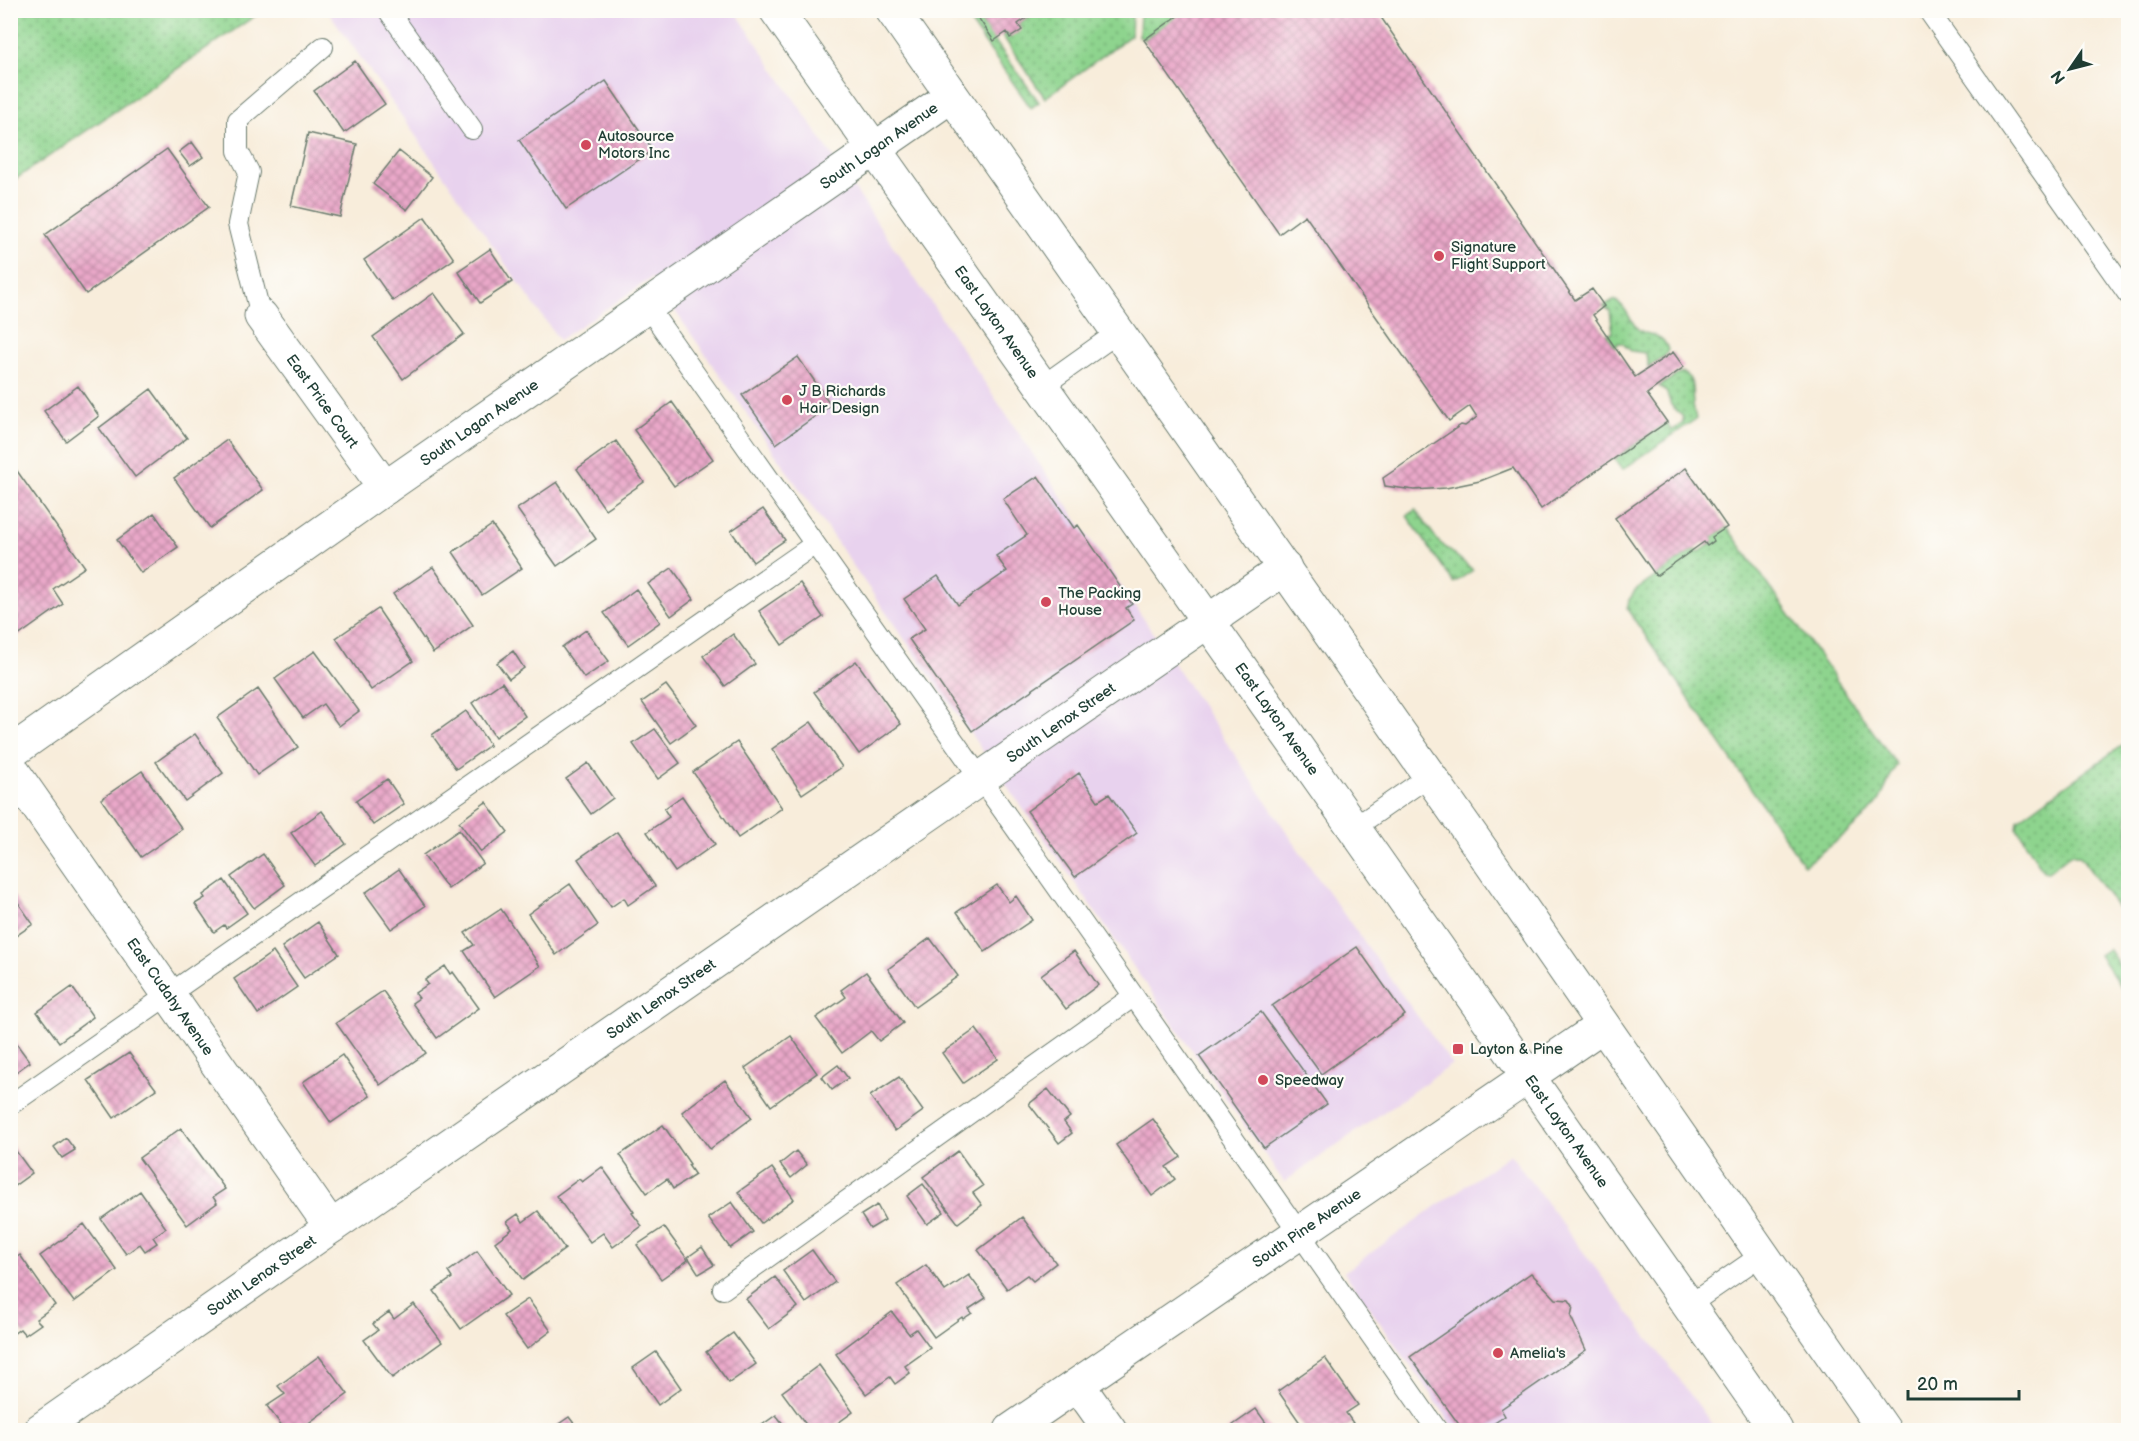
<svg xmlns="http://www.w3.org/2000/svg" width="2139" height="1441" viewBox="0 0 2139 1441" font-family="'Balsamiq Sans',sans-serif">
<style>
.built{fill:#e8d2ee}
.grass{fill:url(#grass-dots);stroke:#568861;stroke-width:1.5}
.building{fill:url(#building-cross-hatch)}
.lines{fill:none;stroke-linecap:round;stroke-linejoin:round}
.lane-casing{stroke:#6b7b6e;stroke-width:22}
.street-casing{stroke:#6b7b6e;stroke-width:35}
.secondary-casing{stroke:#6b7b6e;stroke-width:35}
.path{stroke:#6b7b6e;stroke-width:4;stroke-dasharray:4.5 4.5;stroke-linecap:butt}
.lane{stroke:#fff;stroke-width:20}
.street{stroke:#fff;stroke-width:33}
.secondary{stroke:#fff;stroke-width:33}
.poi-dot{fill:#d1495b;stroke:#fdfcf7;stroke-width:2}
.labels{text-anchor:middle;stroke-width:4.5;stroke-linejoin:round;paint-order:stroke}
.poi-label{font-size:15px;fill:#1f3d34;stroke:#fdfcf7;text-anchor:start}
.street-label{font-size:15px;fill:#1f3d34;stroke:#fdfcf7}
</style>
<defs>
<pattern id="grass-dots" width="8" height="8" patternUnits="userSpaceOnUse" patternTransform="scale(1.5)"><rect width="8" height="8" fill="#8ed48e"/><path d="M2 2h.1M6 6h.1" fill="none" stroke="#73ad75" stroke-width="1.8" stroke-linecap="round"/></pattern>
<pattern id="building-cross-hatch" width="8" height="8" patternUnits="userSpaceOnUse" patternTransform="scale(1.5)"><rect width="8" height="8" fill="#eaa8c9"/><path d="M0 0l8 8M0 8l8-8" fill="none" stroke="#bd8aa4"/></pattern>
</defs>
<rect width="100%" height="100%" fill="#fdfcf7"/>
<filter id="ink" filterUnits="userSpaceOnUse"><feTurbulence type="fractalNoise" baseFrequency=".0167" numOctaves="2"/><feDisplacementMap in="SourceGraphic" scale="12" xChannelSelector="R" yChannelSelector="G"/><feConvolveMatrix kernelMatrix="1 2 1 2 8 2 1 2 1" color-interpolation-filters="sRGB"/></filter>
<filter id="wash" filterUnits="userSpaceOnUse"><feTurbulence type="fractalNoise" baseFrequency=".008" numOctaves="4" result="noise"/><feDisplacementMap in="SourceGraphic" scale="24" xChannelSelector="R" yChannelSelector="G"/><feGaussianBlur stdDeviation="1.35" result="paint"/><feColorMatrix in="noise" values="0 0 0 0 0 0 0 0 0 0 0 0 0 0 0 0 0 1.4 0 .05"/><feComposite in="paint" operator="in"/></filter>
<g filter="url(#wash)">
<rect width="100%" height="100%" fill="#f8eddb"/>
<path class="built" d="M328,11h407l580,863 137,190 -168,118 -632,-904 -93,62z
M1510,1154l207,276h-261l-112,-158z"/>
<path class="grass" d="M11,10h251v1l-251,171z
M962,11h11l66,91 -8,6z
M1038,11h94l-1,24 -86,63 -43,-63 5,-3 3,5 8,-13z
M1140,11h46l-42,29 -5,-4z
M1613,300c13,4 16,20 25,29 12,9 24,2 30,21l-3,6 -17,11v-6l-3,-8 -14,-2 -9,-8h-4l-2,5 -10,-14 7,-1 -3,-22 -6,-5z
M1682,372c14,7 9,19 11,31 0,5 2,11 3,16l-74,51 -8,-11 53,-37 4,9 12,-8v-6l-12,-12 -4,-12 -8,-7z
M1416,510l22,31 35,29 -19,13 -47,-67z
M1727,527l170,238c-6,5 -12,30 -21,40 -20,23 -48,42 -72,60l-177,-256 2,-9 6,-9 60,-42 4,3 15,-10 -2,-5z
M2128,741v173l-7,-2 -5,-6 -36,-50 -9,-2 -23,18 -5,-1 -26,-43 1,-8z
M2108,949l20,29v19l-29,-42z"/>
<g id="blocks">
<path class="building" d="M973,10h65l-20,14 4,6 -12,8 -3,-6 -13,9z
M1186,10h190l199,290 17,-11 12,17 -11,9 42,62 38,-25 11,15 -37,27 20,28 -126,87 -28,-41 -33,13 -34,7 -32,2 -29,-4 -2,-8 78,-53 4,1 12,-9 -7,-11 -21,15 -144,-206 -26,19 -135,-194z
M355,61l30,43 -41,29 -30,-42z
M606,81l47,69 -87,59 -47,-69z
M308,133l49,11 -17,73 -49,-11z
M192,142l11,15 -13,9 -11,-14z
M167,149l42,58 -123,87 -41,-59z
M399,151l33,26 -25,33 -34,-26z
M425,217l29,42 -61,42 -29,-41z
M490,249l22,33 -32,21 -22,-32z
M434,293l30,41 -61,45 -30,-42z
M798,357l33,48 -55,39 -34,-49z
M78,386l21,30 -33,25 -22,-30z
M151,389l36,49 -52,39 -36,-49z
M672,402l41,57 -39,27 -40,-56z
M227,440l36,50 -53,38 -36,-50z
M616,441l28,41 -39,27 -28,-40z
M10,461l75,106 -32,22 10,15 -45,32 -8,-10z
M1686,468l41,59 -15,10 2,4 -7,5 -3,-4 -48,34 -41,-58z
M1038,476l36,52 4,-3 54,79 -6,4 8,12 -162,111 -63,-92 16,-10 -21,-30 34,-23 20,29 49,-34 -11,-15 31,-21 -24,-36z
M557,482l39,57 -39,27 -40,-57z
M763,509l22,31 -32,22 -22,-31z
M154,513l24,34 -37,26 -24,-33z
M492,525l30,43 -40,27 -29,-43z
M433,567l40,58 -40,28 -40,-59z
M672,568l22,31 -23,17 -23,-32z
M800,583l23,34 -41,28 -23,-34z
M636,589l24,33 -32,23 -24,-32z
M378,609l35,52 -42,29 -35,-52z
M586,630l23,31 -25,17 -22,-31z
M733,634l22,30 -30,22 -22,-30z
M315,651l44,60 -20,15 -16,-22 -20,14 -28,-39z
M513,651l11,17 -15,11 -12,-16z
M856,661l45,63 -42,30 -45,-62z
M502,682l23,34 -30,21 -23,-34z
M666,685l30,40 -25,18 -29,-41z
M258,689l40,58 -41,28 -40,-57z
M466,711l24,34 -34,24 -24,-34z
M811,722l31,45 -40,27 -30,-45z
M655,729l25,34 -22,16 -25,-35z
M195,734l28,39 -38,28 -29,-39z
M737,742l45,66 -44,30 -45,-66z
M588,763l25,35 -22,16 -25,-35z
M142,771l40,58 -41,28 -40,-58z
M1079,773l19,28 11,-7 28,39 -62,44 -48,-66z
M387,779l17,25 -31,21 -17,-24z
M682,796l33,48 -40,28 -28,-40 22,-15 -5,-8z
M486,802l22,30 -27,20 -22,-30z
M322,811l24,33 -31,22 -24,-33z
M459,830l24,33 -35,26 -25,-34z
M617,832l38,54 -27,19 -4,-7 -13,9 -33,-48z
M263,854l22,31 -31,23 -23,-31z
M399,869l26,37 -34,23 -26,-36z
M224,880l23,33 -21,15 -2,-3 -10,7 -19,-28 10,-6 -2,-3z
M570,884l28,41 -42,30 -28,-41z
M997,885l12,17 7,-6 16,24 -47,32 -28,-40z
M10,891l23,33 -23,16z
M501,909l39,57 -45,31 -31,-46 10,-6 -9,-12z
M318,922l21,32 -35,24 -22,-31z
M930,938l28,38 -43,31 -27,-38z
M1357,947l48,68 -84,59 -49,-68z
M1074,951l24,34 -32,24 -25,-34z
M273,952l24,35 -39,27 -24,-35z
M445,966l5,8 3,-2 26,36 -42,30 -25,-35 7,-5 -4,-5 13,-9 -3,-4z
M866,972l37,51 -24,18 -8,-10 -29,22 -26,-35 30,-21 -5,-7z
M72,987l21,30 -34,25 -22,-30z
M383,991l43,62 -46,32 -44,-62z
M1261,1012l66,92 -63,44 -65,-92z
M976,1029l22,30 -35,24 -21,-30z
M10,1035l20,27 -20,14z
M791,1036l26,37 -46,33 -26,-38z
M129,1053l27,36 -42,29 -26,-38z
M342,1055l28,41 -39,27 -28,-41z
M838,1065l10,13 -16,12 -10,-13z
M899,1077l24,34 -28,20 -25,-35z
M725,1080l27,38 -42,31 -28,-37z
M1048,1089l22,28 -6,5 8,11 -13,10 -30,-39z
M1153,1119l28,38 -15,10 9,12 -23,17 -36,-51z
M663,1125l27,39 -2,1 7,10 -22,14 -6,-10 -20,14 -27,-38z
M181,1128l44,61 -12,8 4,6 -30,22 -48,-67z
M66,1138l9,12 -13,8 -8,-11z
M10,1143l22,30 -22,16z
M796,1151l11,14 -16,13 -11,-14z
M958,1151l25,35 -10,7 9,12 -24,18 -35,-46z
M602,1167l32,45 -2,1 10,13 -29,21 -10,-14 -13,9 -34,-46 23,-17 3,3z
M772,1168l22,31 -33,24 -23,-31z
M923,1184l21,28 -17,12 -20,-28z
M140,1191l26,37 -13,9 4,6 -12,8 -5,-7 -14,10 -25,-35z
M732,1202l21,30 -23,16 -22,-30z
M877,1205l8,15 -15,9 -9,-14z
M538,1211l27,38 -42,31 -28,-38 17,-13 -5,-7 11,-8 5,8z
M1022,1217l34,46 -23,18 -6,-6 -20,14 -29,-39z
M84,1224l33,46 -43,32 -34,-46z
M664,1227l24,33 -27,19 -24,-34z
M702,1247l12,18 -15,9 -11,-17z
M812,1250l23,32 -29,21 -23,-32z
M477,1251l32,44 -48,34 -27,-38 18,-13 -4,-6z
M20,1255l35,50 -19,14 5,5 -16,11 -5,-6 -10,7v-61l2,-1 -2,-12z
M926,1265l19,26 24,-16 17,23 -17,11 3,4 -9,6 -1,-2 -28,20 -37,-52z
M1531,1273l25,26 13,1 4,6 -2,11 15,33 -85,59 4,7 -21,14h-21l-53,-73z
M775,1277l23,30 -29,22 -23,-30z
M528,1299l23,32 -24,18 -24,-33z
M414,1304l28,38 -50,36 -28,-38 14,-10 -5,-6 16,-12 5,7z
M892,1312l17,22 7,-5 14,19 -25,18 5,7 -15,11 -5,-7 -24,17 -30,-40z
M733,1333l23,31 -27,19 -23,-31z
M656,1352l25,36 -23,17 -25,-37z
M319,1356l29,38 -49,36h-14l-18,-24 18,-12 -7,-8z
M1325,1358l33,47 -12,8 7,10 -11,7h-37l-27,-39z
M819,1365l34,47 -25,18h-4l-2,-2 -4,2h-8l-28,-38z
M1256,1409l15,21h-45z
M776,1415l12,15h-33z
M569,1417l10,13h-29z"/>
</g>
</g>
<g filter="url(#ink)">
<use href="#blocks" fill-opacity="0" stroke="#6b7b6e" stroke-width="1.5"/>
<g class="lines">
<defs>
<path id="lane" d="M388,10l84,119
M1928,10l200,284
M647,306l458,649 332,475
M261,316l-23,-92 11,-52 -11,-21v-31l85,-73
M1041,387l76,-54
M1354,828l75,-52
M10,1105l805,-561
M723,1289l411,-293
M1689,1305l74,-51"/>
<g id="street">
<path id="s1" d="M261,316l124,172"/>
<path id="s2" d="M10,753l375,-265 566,-392"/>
<path id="s3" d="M10,767l321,460"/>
<path d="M1078,1385l32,45"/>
<path id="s4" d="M40,1430l291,-203 954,-659"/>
<path id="s5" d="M1011,1430l591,-404"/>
</g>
<g id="secondary">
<path id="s6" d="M776,10l554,784 446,636"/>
<path d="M892,10l582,829 410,591"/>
</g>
</defs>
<use href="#lane" class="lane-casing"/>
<use href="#street" class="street-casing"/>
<use href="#secondary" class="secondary-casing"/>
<path class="path" d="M10,632l3,-2"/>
<use href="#lane" class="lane"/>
<use href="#street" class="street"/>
<use href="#secondary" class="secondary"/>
</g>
</g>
<g class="poi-dot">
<circle cx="586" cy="145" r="6"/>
<circle cx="1439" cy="256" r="6"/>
<circle cx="787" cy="400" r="6"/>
<circle cx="1046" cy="602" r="6"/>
<rect x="1452" y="1043" width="12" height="12" rx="3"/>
<circle cx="1263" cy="1080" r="6"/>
<circle cx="1498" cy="1353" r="6"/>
</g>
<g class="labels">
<g class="poi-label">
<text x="598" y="141">Autosource<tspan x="598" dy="17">Motors Inc</tspan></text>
<text x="1451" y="252">Signature<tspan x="1451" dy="17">Flight Support</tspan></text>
<text x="799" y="396">J B Richards<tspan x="799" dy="17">Hair Design</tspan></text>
<text x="1058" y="598">The Packing<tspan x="1058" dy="17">House</tspan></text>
<text x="1470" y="1054">Layton &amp; Pine</text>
<text x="1275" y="1085">Speedway</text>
<text x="1510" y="1358">Amelia's</text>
</g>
<g class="street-label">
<text dy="5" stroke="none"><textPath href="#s2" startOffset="1060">South Logan Avenue</textPath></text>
<text dy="5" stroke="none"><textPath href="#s6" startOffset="382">East Layton Avenue</textPath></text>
<text dy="5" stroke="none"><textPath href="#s1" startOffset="105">East Price Court</textPath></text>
<text dy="5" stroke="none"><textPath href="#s2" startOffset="574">South Logan Avenue</textPath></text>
<text dy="5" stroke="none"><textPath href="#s6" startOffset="868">East Layton Avenue</textPath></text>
<text dy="5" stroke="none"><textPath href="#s4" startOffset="1242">South Lenox Street</textPath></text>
<text dy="5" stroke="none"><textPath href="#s3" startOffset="280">East Cudahy Avenue</textPath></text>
<text dy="5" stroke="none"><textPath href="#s4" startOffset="756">South Lenox Street</textPath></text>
<text dy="5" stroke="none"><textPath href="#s6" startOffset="1372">East Layton Avenue</textPath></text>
<text dy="5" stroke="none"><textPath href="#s5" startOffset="358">South Pine Avenue</textPath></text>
<text dy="5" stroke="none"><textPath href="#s4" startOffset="270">South Lenox Street</textPath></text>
</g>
</g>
<rect width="2139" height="1441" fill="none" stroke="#fdfcf7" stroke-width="36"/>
<g transform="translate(2070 69) rotate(235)" stroke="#fdfcf7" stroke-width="4.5" paint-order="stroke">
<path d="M0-4.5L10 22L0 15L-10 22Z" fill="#1f3d34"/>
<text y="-9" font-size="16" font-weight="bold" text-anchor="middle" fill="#1f3d34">N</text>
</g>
<path d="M1908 1390v9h111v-9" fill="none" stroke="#1f3d34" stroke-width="3"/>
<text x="1917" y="1390" font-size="18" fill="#1f3d34" stroke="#fdfcf7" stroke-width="4.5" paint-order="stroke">20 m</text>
</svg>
